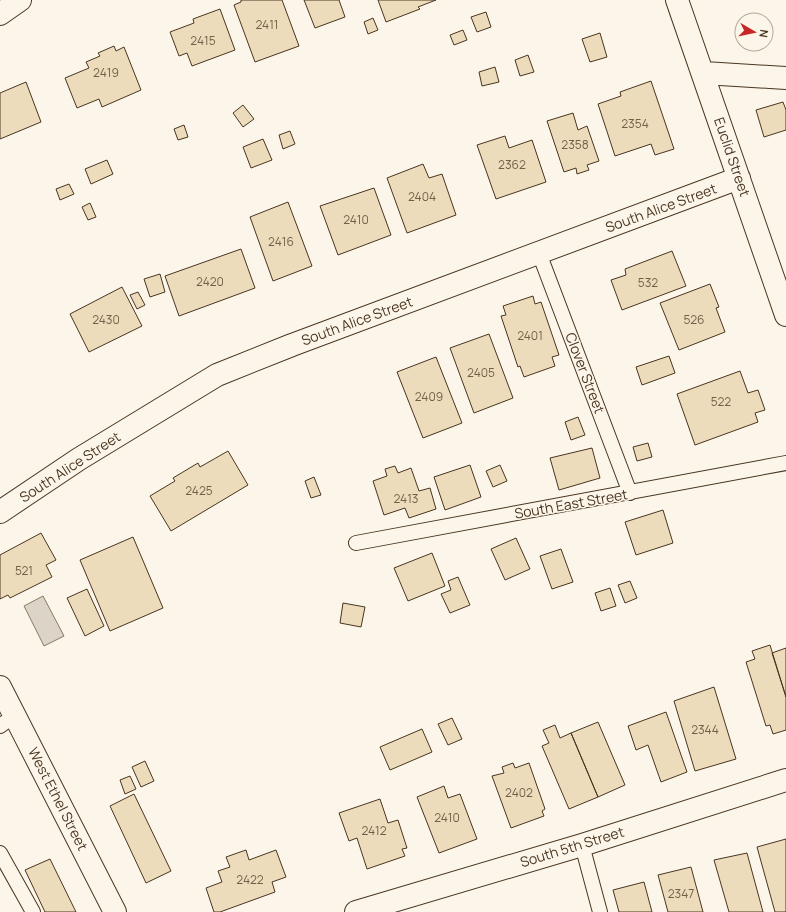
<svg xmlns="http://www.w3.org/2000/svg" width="786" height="912" viewBox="0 0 786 912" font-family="Manrope,sans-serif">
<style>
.water{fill:#dcd4c6;stroke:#887966}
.building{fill:#ecdcbc;stroke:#4a3520}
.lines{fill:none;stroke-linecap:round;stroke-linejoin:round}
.service-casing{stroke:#4a3520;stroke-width:16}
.minor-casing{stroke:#4a3520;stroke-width:24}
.service{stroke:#fbf6e9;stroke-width:14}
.minor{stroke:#fbf6e9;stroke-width:22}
.labels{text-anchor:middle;stroke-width:3;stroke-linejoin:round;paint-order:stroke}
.number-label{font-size:12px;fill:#725f47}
.street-label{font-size:14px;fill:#4a3520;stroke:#fbf6e9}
</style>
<rect width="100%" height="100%" fill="#fbf6e9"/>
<path class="water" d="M43,596l21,40 -20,10 -20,-40z"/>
<path class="building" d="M241,0h41l17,46 -44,16 -21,-57 7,-3z
M304,0h35l6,17 -30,11z
M378,0h58l-18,7 2,2 -34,13z
M220,9l15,41 -43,16 -5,-13 -8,3 -9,-24 24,-9 -1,-4z
M486,12l5,15 -14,5 -6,-15z
M373,18l5,12 -10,4 -4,-12z
M463,30l4,10 -13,5 -4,-10z
M600,33l7,24 -17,5 -8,-23z
M114,46l2,5 8,-4 17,43 -39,17 -3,-8 -22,9 -12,-30 24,-10 -3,-6 14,-6 -2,-3z
M528,55l6,17 -14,4 -5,-16z
M495,67l4,15 -17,4 -3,-14z
M651,81l23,68 -19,6 -4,-11 -36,12 -17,-52 23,-8 -1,-4z
M26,82l15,40 -41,17v-46z
M783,102l3,8v20l-22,7 -8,-27z
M243,105l11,14 -11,8 -10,-14z
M573,113l5,17 9,-4 12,35 -12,4 2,5 -12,4 -1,-6 -12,4 -17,-51z
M184,125l4,12 -10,3 -4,-11z
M290,131l5,13 -12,5 -4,-14z
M505,136l4,12 23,-8 14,42 -50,17 -19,-54z
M263,139l9,21 -21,8 -8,-21z
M107,160l6,14 -22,10 -6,-15z
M423,164l6,14 13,-4 14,41 -49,18 -20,-55z
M69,184l5,10 -14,6 -4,-11z
M374,188l17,47 -53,20 -18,-49z
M288,202l24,64 -39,15 -23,-64z
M90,203l6,14 -8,3 -6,-13z
M241,249l14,39 -76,28 -14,-40z
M672,251l14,35 -64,24 -11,-30 15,-5 -1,-6z
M160,274l5,18 -15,5 -6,-18z
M710,284l9,23 -3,1 9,24 -46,18 -19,-47z
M122,287l20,39 -53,26 -19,-38z
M138,292l7,13 -8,4 -7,-14z
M533,296l2,8 6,-2 18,53 -7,2 3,9 -31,11 -4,-11 -2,1 -17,-51 5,-1 -3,-9z
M489,334l24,64 -39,15 -24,-65z
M669,356l6,17 -33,12 -6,-18z
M436,357l26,66 -39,15 -26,-66z
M740,371l8,22 10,-3 7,20 -10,3 3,9 -63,23 -18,-51z
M578,417l7,18 -14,5 -6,-18z
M648,443l4,14 -15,4 -4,-14z
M592,448l8,30 -41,12 -9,-32z
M228,451l20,34 -77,46 -21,-35 25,-15 -2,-3 25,-15 2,4z
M470,465l11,32 -36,13 -11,-33z
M500,465l7,16 -14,6 -7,-16z
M395,466l3,7 13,-5 8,23 11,-3 6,21 -27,9 -4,-10 -21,7 -11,-34 14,-5 -2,-7z
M314,477l7,18 -10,3 -6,-17z
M663,510l10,33 -37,12 -11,-33z
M41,533l15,27 -10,5 6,12 -42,21 -2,-3 -8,4v-44z
M133,537l30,71 -53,23 -30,-71z
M516,538l14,31 -25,11 -14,-31z
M561,549l12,33 -21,7 -12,-33z
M432,553l13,33 -37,15 -14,-33z
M458,577l12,28 -20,8 -9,-19 10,-4 -3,-9z
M630,581l7,17 -12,5 -7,-18z
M610,588l6,18 -15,5 -6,-18z
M87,589l17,37 -19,10 -18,-38z
M343,603l22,4 -4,20 -21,-4z
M770,645l16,52v33l-13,4 -3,-9 -4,1 -20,-64 9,-3 -3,-8z
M786,648v49l-14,-44z
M714,687l22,72 -41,12 -21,-70z
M666,712l21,60 -26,10 -13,-37 -12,5 -8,-24z
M452,718l10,21 -14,6 -10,-21z
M598,722l27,63 -27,12 -27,-64z
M555,725l5,13 11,-5 27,64 -29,12 -27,-63 7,-3 -6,-13z
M422,729l10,23 -42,18 -10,-23z
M145,761l9,20 -13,6 -9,-20z
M513,763l2,5 14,-5 16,46 -3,2 2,5 -33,12 -19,-52 12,-3 -2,-6z
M130,776l6,13 -11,5 -5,-14z
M444,786l4,12 12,-4 17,45 -38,14 -22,-56z
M134,794l37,77 -25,12 -36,-77z
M380,799l8,24 10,-3 9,28 -5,1 3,7 -38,13 -10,-31 -8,3 -10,-28z
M786,839v73h-11l-18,-65z
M246,850l3,10 27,-10 10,27 -14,5 3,10 -55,20h-6l-8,-24 16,-6 -4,-11 12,-4 -4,-10z
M747,853l16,59h-34l-15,-52z
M50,859l26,53h-31l-20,-42z
M691,867l12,45h-35l-10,-37z
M644,882l8,30h-33l-6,-22z"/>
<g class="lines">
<defs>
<path id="service" d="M539,253l91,240
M356,543l430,-80
M0,726l15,-11
M582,845l18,67
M0,853l33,59"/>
<path id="minor" d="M677,0l109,315
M0,14l20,-14
M704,73l82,5
M0,512l79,-53 138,-84 75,-30 447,-167
M0,687l115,225
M356,912l226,-67 204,-65"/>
</defs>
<use href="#service" class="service-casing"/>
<use href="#minor" class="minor-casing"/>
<use href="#service" class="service"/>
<use href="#minor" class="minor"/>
</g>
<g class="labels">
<g class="number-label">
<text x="267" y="29">2411</text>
<text x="203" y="45">2415</text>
<text x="106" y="77">2419</text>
<text x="635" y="128">2354</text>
<text x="575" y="149">2358</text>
<text x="512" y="169">2362</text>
<text x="422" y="201">2404</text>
<text x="356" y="224">2410</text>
<text x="281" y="246">2416</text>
<text x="210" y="286">2420</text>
<text x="648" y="287">532</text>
<text x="106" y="324">2430</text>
<text x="694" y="324">526</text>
<text x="530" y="340">2401</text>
<text x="481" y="377">2405</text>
<text x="429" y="401">2409</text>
<text x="721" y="406">522</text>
<text x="199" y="495">2425</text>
<text x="406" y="503">2413</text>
<text x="24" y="575">521</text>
<text x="705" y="734">2344</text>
<text x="519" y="797">2402</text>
<text x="447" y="822">2410</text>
<text x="374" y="835">2412</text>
<text x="250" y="884">2422</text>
<text x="681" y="898">2347</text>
</g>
<g class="street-label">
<text transform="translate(732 157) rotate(71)" y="5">Euclid Street</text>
<text transform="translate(661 208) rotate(-20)" y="5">South Alice Street</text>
<text transform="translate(357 321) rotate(-20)" y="5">South Alice Street</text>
<text transform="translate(585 373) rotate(69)" y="5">Clover Street</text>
<text transform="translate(70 467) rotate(-33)" y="5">South Alice Street</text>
<text transform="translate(571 504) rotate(-10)" y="5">South East Street</text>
<text transform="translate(58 799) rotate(63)" y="5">West Ethel Street</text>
<text transform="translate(572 847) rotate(-17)" y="5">South 5th Street</text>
</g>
</g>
<g transform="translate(754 32) rotate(99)"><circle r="19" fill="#fbf6e9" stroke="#b4a999"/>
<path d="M0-3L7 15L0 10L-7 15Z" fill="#c62828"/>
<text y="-6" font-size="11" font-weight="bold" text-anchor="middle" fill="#4a3520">N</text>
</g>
</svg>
